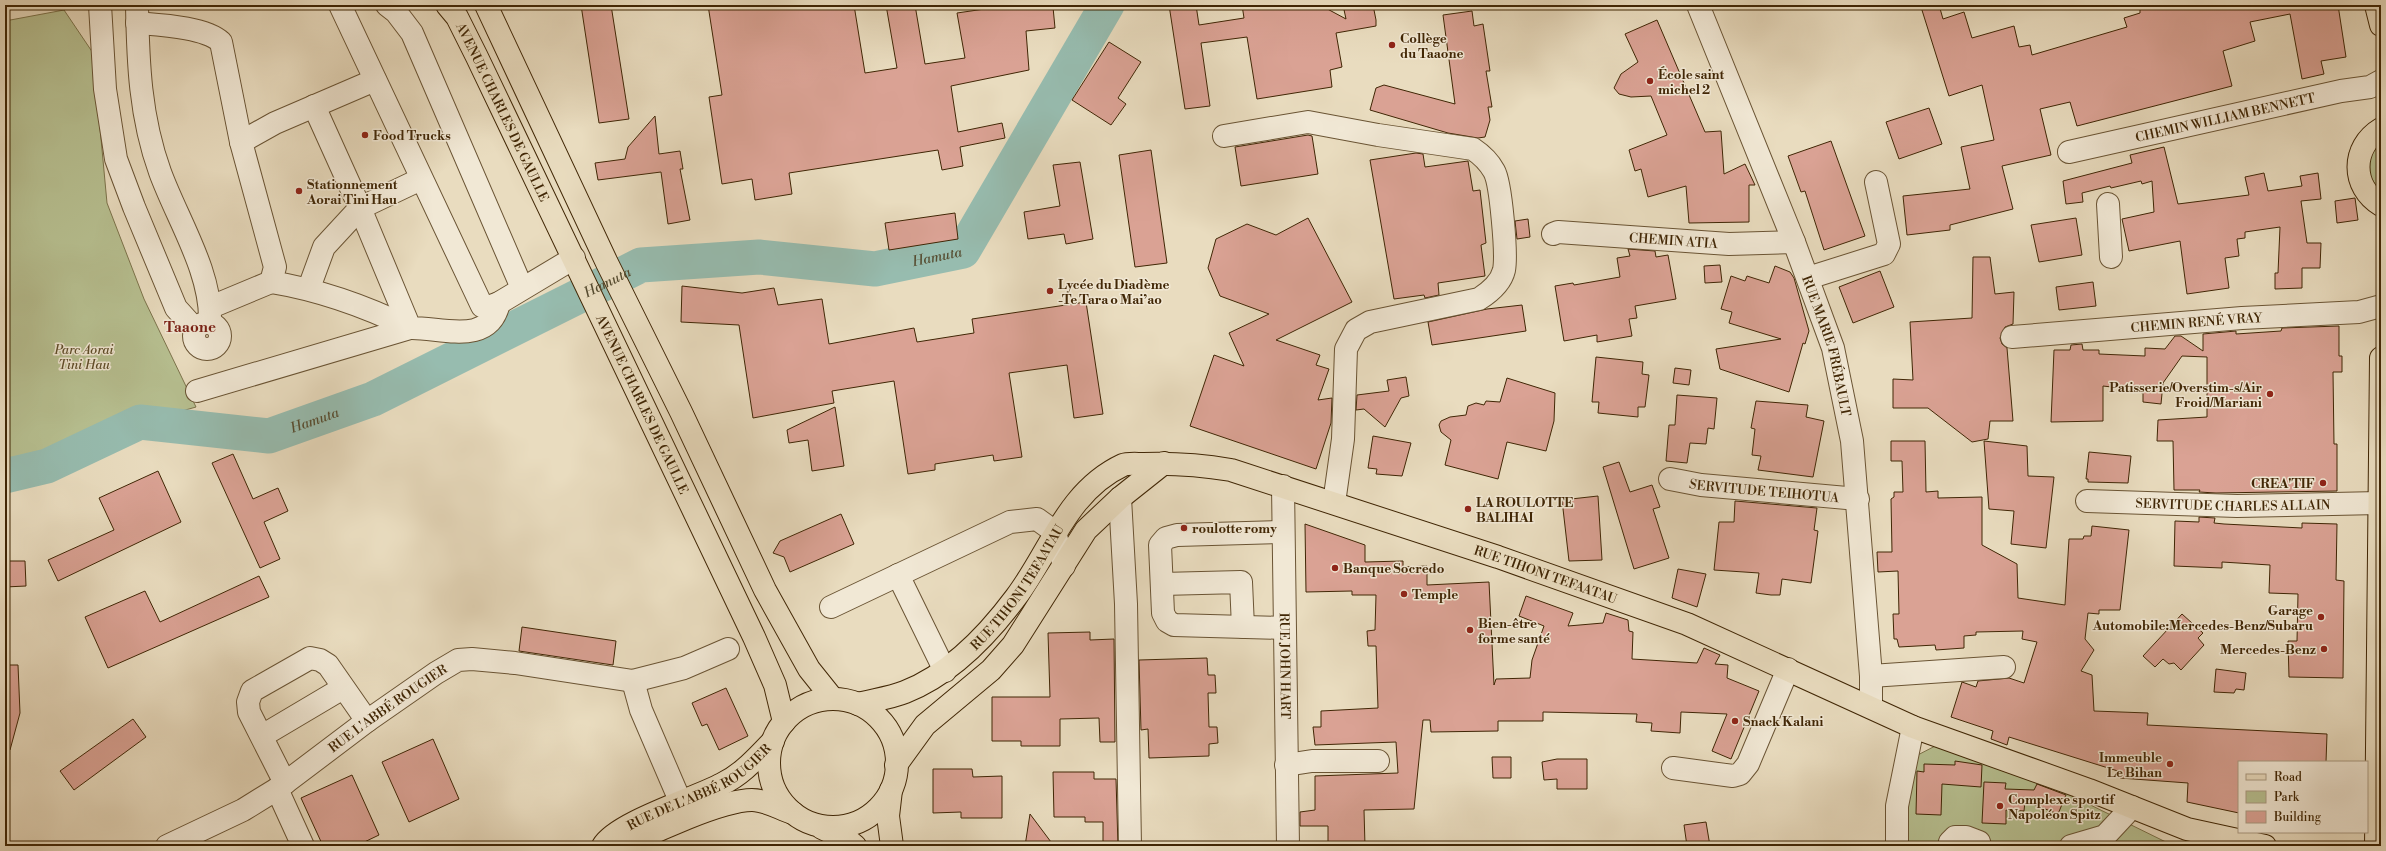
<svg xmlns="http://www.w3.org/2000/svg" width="2386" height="851" viewBox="0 0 2386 851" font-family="'Libre Bodoni',serif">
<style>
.green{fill:#b7c091;stroke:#7c734b}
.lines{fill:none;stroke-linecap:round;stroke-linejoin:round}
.river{stroke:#97bcaf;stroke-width:35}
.building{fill:#daa294;stroke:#402605}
.minor-casing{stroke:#6a5434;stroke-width:24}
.major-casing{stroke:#402605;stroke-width:24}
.minor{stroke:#f1e8d5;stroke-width:22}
.major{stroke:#e9dcbf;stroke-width:22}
.poi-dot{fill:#8f2418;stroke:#f1e8d5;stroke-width:1.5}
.labels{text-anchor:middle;stroke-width:3;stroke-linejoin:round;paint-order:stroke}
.poi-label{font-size:13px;font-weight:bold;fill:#402605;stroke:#f1e8d5;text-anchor:start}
.street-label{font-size:13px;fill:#402605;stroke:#f1e8d5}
.park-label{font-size:13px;font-style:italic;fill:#5e4c28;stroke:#f1e8d5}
.water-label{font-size:14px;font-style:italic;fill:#564c30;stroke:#f1e8d5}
.quarter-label{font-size:15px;font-weight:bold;fill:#7a1f14;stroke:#f1e8d5}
</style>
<rect width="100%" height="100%" fill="#e9dcbf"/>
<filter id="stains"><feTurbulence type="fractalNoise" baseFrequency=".005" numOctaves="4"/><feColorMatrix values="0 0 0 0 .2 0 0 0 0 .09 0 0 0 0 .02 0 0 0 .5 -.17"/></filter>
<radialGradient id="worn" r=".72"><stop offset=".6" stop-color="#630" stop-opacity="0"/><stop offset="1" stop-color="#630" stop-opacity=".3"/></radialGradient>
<path class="green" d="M64,10l29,43 14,150 37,96 52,108 -191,54v-440z
M2381,141v51c-17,-22 -18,-29 0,-51z
M1941,743l70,23 163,80h-267l3,-87z"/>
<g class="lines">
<path class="river" id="s1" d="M5,476l42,-10 93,-44 129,14 104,-37 268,-134 118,-8 116,12 88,-18 144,-246"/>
</g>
<path class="building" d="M581,5h30l18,114 -30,4z
M708,5h146l11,68 32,-5 -11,-63h29l10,59 40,-6 -8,-45 55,-8h23l1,4 17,-2 2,21 -29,3 3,39 -78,16 7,46 44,-9 3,15 -45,9 3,19 -21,4 -4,-20 -149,23 3,21 -37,6 -3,-21 -30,5 -13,-87 13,-2z
M1169,5h27l3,20 45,-7 -2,-13h78l26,14 -3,-14h30l3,15v6l-40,7 6,34 -12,3 2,17 -75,12 -10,-62 -46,6 9,63 -25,3z
M1930,5h9l4,14 21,-7 8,26 42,-12 5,21 11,-2 2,10 95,-28 -3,-9 16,-5v-8h198l8,52 -25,4 3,13 -22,5 -12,-65 -40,8 5,19 -32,10 9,35 -155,40 -7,-24 -30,7 11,46 -49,11 11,43 -63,16v5l-43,5 -4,-39 67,-7 -9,-42 33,-7 -12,-55 -33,11 -28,-89z
M1472,11l2,15 9,-2 7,47h-4l6,36h-4l2,13 -5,17 -7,1 -30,-5 -78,-23 6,-22 8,-3 71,19 -12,-89z
M1657,20l48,112 16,-1 3,43 21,-10 10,21h-6v37l-60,1 -3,-37 -38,11 -7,-28 -6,2 -6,-21 38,-15 -16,-39 -20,1 -12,-3 -5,-6 7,-14 17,-12 -13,-28z
M1109,42l32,20 -23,36 8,6 -15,21 -39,-25z
M1929,108l13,36 -43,15 -13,-37z
M655,116l4,38 21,-3 3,18h-3l10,51 -22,4 -7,-52 -63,8 -3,-17 30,-4 3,-12z
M1308,135l4,1 6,38 -77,12 -6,-39z
M1831,141l34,95 -41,14 -19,-59 -4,1 -13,-36z
M2164,147l14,57 71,-9 -4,-18 19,-4 4,18 34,-5 -2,-10 18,-3 3,26 -20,2 6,42h14l-1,25h-18v20l-27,1v-16h3l2,-46 -35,5v6l-8,1 2,17 -14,2 4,30 -42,6 -7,-53 -51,10 -7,-32 32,-7 -2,-31 -10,3 -1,-3 -30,7 -1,-2 -28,7 1,9 -17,2 -3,-23 69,-18 -2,-8z
M1151,150l16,113 -32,4 -16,-112z
M1416,153l7,1 2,13 43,-6 5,30 7,-1 6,53 -5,2 4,31 -47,7 1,12 -14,3 -1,-3 -30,4 -24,-139z
M1080,162l13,77 -27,5 -2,-10 -36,5 -4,-27 36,-6 -7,-41z
M2355,198l3,22 -21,3 -2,-22z
M955,213l3,26 -69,11 -4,-27z
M1308,218l44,84 -76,38 44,15 -4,10 13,4 -11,31 14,-2 -1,25 -15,46 -126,-43 24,-71 30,11 -15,-33 40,-19 -49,-18 -12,-28 8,-29 31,-15 29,11z
M2076,218l6,37 -43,7 -8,-37z
M1528,219l2,18 -13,2 -2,-18z
M1628,249l27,2 1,6 12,-2 8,44 -41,7 2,12 -8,1 3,17 -35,6v-7l-33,6 -9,-55 18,-3 1,2 46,-8 -3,-19 13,-2z
M1973,257h17l5,37 19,-2 -1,32 -8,3 -5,11 2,6 5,4 6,73h-23l-2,18 -16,3 -44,-34h-35v-29l20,1 -3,-58 62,-4z
M1720,265l2,17 -17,1 -1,-17z
M1775,266l15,6 4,6 15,53 -4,13 -2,-1 -14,49 -69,-23 -4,-20 65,-10 -52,-16 3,-11 -11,-3 10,-33 14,5 2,-5 22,7z
M1880,271l14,36 -41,16 -14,-36z
M2093,282l3,24 -37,4 -3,-23z
M682,286l60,7 32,-5 4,17 44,-6 7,45 85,-16 3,14 57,-9 -2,-14 114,-17 17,112 -29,4 -7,-53 -58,8 13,84 -28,4 -1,-6 -58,9v6l-27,4 -14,-93 -62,10 2,12 -81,15 -14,-93 -58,-3z
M1522,305l4,26 -94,14 -4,-23 59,-13z
M2339,326v30h3v16h-9l1,72h3v47l-121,2 -17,-1 1,-2h-26l-1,-49h-16l1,-21 49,-3v-60l-25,-1 -19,27 -2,21 -18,-2v-9l-5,-1v-2l-35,-4v35l-52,1 3,-72h16l1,-5 11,-1 1,6h16v4l46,2v-8l20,1 10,-13h6l22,15v-17l33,-3v3l45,-3 1,-3z
M1596,357l47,5 -1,12 7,1 -4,32h-7v10l-40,-4 1,-11h-7z
M1675,368l16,2 -2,15 -16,-2z
M1406,377l3,19 -8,2 -16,29 -21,-18 -8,1 1,-15 32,-4 -2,-11z
M1507,378l48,15 -1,28 -8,30 -39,-9 -9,37 -53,-14 6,-25 -10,-8 -2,-7 2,-4 9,-4 16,-2 2,-9 8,-3 8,2 2,-4 14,1z
M1677,395l40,3 -3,31 -6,-1 -2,16 -16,-1 -3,20 -21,-2 3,-36h6z
M1756,401l52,4 -2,12 18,4 -11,56 -55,-7 3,-14 -9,-1 3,-26 -4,-1z
M835,407l9,59 -32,5 -4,-31 -19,3 -2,-13z
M1373,436l38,7 -9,33 -26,-2 1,-5 -9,-1z
M1891,441h34l1,51 12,-1v7l44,-1v48l35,19 1,34 47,7 4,-66h14l1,-3h7l1,-10 37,4 -9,80h-21v4l-11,-1 -3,26 9,11 -13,21 11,4 2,36 54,2 -1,12 180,9 -1,28h-87v51l-52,-11 1,-19 -68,-5 1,-6 -112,-35 -2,8 -16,-6 2,-8 -42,-14 11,-35 14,5 2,-6 31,-3 15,5 13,-41 -15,-3 1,-8 -47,1v3l-12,1v12l-28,2 -1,-5 -36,2 -2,-8h-3l-1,-25h6l-1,-43 -20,1 -1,-20h15l-1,-53 3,-2v-5h9l-1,-31h-11z
M1984,441l43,5 1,30 26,1 -8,71 -35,-4 3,-33 -25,-2z
M2089,452l42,4 -3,27 -40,-1v-3h-2z
M233,454l20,45 25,-11 10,23 -24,11 16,37 -20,9 -48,-105z
M1619,462l11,30 22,-7 8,22 -7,2 16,49 -35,11 -31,-102z
M158,471l23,51 -123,59 -10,-21 66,-30 -15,-32z
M1598,496l4,64 -33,1 -7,-61z
M1735,501l82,7 -3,22 4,1 -7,52 -29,-4 -2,16h-9l-15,-2 3,-20 -45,-3 5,-48h15z
M841,514l13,30 -64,28 -6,-15 -11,-4 7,-12z
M2199,517l16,1 -1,5 10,1 78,4v-5l35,1 -1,56 8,1 -1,97 -54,-1 -1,-36h9l1,-47 -29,-1 1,-28 -48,-3v6l-48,-2 1,-45 24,1z
M1305,524l60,21v17l38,-1v6l24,-1v19l62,-3 5,103 2,-6 34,-1 2,-18 12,-34 -25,-10 7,-20 47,17 -5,13 35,-3 3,-10 22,7 1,11 4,1 -1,27 65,4 7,-15 16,7 -5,9 13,1 -1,13 32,13 -28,68 -19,-8 15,-37 -46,-2 -1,21 -29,-2 1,-8 -16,-1 1,-8 -94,-2v9h-45v10l-67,1 -1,-12h-7l-9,89 -50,1 1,36h-37v-20h-28v-14l15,-2v-34l83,-3 -2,-31 -81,3 -2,-18h8v-16l57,-3 -2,-62h-8l-1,-15 8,-1 1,-35h-24v-4l-46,1z
M5,561h20l1,25 -21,1z
M1678,569l28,5 -9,33 -25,-9z
M259,576l10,21 -161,71 -23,-51 60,-26 15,31z
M2182,614l21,19 -5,5 6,7 -23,25 -7,-7 -5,1 -6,-5 -8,8 -12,-11z
M522,627l94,14 -3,24 -94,-14z
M1090,632v8l24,-1 1,103h-15l-1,-24 -39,1v27h-39v-5h-29v-44h58l-2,-64z
M1207,658l1,17h7l1,18h-8l1,34h8l1,16 -9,1v12l-60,2 -1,-29 -7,1 -2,-70z
M5,665h13l2,48 -10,37 -5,-1z
M2216,669l30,4 -2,17 -8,-1 -2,4 -20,-1z
M726,688l22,48 -29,14 -12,-26 -5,2 -10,-23z
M133,719l13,18 -72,53 -14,-19z
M433,739l26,60 -50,23 -27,-60z
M1492,757h19v21h-18z
M1557,759h30v30h-30v-10l-13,1 -2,-18z
M1955,761l27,4 -1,22 -39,-3 -1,31 -25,-1 1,-43 7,1v-8l31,1z
M933,769h39l1,8 29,-1v42h-41v-6l-28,1z
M1053,772h41v7h22l2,67h-15v-24h-18v-5h-31z
M352,775l27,60 -23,11h-33l-22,-48z
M1984,782l22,1 -1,6 29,1 3,-6 29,11 -8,19 -33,-13 -1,10 -18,-1v14l-24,-1z
M1030,814l24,32h-29z
M1706,822l4,24h-23l-3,-21z"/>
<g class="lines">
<defs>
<g id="minor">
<path d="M100,5l5,84 11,70 18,48 42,101 19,21"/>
<path d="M137,5c1,57 3,112 23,167 17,47 52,100 50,151"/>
<path d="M340,5l142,301 6,1 11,-4 75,-45"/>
<path d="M387,5l9,7 16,21 110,255"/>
<path id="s2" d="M1698,5l96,237 39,106 19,93 19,235v31"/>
<path d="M137,23c23,2 68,4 84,19l20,100"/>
<path d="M314,106l46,102 50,120c31,-1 79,19 89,-25"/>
<path d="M1224,136l84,-14 70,13 95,14c9,6 16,13 21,22 7,12 13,84 10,99 -3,13 -14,22 -25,29l-109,23 -14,8 -10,19 -3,90 -9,64"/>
<path id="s3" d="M2069,152l272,-61 29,-4 11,-6"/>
<path d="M2108,204l3,53"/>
<path id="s4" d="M1553,234l5,-2 171,12 65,-2"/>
<path d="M1808,278l76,-24 5,-10 -13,-62"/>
<path d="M309,288l15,-41 36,-39 61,-29"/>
<path d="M211,307l60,-25 4,-15 -34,-125 34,-19 100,-43"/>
<circle cx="207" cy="336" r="13"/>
<path id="s5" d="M2012,337l230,-19 117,-6 22,-6"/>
<path d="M197,391l213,-63c-45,-22 -90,-38 -139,-46"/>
<path id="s6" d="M1670,479l31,6 157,14"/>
<path id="s7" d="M1283,486l5,360"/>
<path d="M1120,498l6,106 4,242"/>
<path id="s8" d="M2087,501l150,5 142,-3"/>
<path d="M1283,532l-106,3 -11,3 -6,7 3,68 4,8 7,4 110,3"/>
<path d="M898,575l47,96"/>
<path d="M1162,584l79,-2 2,45"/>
<path d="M831,607l179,-85 27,-3 18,13 9,34"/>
<path d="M1871,676l133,-9"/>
<path d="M633,681l8,29 40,93"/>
<path d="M262,736l81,-48"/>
<path d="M1286,765l26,-4h66"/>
<path d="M1673,768l60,8 7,-2 8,-10 40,-95"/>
<path d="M285,783l-36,-71 -1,-10 4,-11 58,-33 10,2 8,5 39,56"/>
<path d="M277,789l26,57"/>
<path id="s9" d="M167,846l76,-36 34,-21 90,-68 69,-48 22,-13 14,-1 43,4 118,18 51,-13 44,-19"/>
<path d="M1897,846v-40l16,-79"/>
<path d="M1949,846l1,-4 5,-5h11l13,5 1,4"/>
<path d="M2071,846l34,-10 27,-29"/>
</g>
<g id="major">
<path id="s10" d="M447,5l10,12 20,40 277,580 21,48 9,37"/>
<path d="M486,5l121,258 74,149 84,178 44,79 24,30"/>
<path d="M2376,5l5,20"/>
<path d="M2381,129c-30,18 -30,58 0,76"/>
<circle cx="833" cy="763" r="64"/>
<path id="s11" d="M858,704c15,-4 32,-6 47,-12 46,-18 82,-56 111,-95 34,-45 51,-106 107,-132 5,-2 14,-1 21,-1 29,-1 57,1 87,6l267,87 189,67 226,103 176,63 98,39 78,17"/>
<path d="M896,765l29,-40 66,-55 22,-25 73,-115 34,-32 44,-35"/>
<path d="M891,790l-3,26 4,30"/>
<path d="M822,828l27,13 6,5"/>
<path id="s12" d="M603,846c13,-23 93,-48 119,-62 21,-10 35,-27 51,-43"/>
<path d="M625,846c28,-14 97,-46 127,-46 14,0 28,9 41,13"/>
<path d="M2376,846l5,-488"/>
</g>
</defs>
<use href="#minor" class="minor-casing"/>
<use href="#major" class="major-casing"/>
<use href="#minor" class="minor"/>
<use href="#major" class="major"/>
</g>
<g class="poi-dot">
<circle cx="1392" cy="45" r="4"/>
<circle cx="1650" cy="81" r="4"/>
<circle cx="365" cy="135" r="4"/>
<circle cx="299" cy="191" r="4"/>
<circle cx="1050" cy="291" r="4"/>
<circle cx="2270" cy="394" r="4"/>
<circle cx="2323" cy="483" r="4"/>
<circle cx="1468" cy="509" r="4"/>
<circle cx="1184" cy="528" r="4"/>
<circle cx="1335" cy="568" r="4"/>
<circle cx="1404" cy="594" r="4"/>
<circle cx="2321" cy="617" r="4"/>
<circle cx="1470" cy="630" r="4"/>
<circle cx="2324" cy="649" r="4"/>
<circle cx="1735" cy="721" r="4"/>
<circle cx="2170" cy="764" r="4"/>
<circle cx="2000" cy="806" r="4"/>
</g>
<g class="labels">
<g class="poi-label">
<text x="1400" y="43">Collège<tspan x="1400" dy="15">du Taaone</tspan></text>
<text x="1658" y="79">École saint<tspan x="1658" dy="15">michel 2</tspan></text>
<text x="373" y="140">Food Trucks</text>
<text x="307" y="189">Stationnement<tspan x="307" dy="15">Aorai Tini Hau</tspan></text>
<text x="1058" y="289">Lycée du Diadème<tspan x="1058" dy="15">-Te Tara o Mai’ao</tspan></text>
<text x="2262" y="392" text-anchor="end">Patisserie/Overstim-s/Air<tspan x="2262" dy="15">Froid/Mariani</tspan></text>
<text x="2315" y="488" text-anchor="end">CREA'TIF</text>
<text x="1476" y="507">LA ROULOTTE<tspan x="1476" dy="15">BALIHAI</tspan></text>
<text x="1192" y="533">roulotte romy</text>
<text x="1343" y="573">Banque Socredo</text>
<text x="1412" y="599">Temple</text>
<text x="2313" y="615" text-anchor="end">Garage<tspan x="2313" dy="15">Automobile:Mercedes-Benz/Subaru</tspan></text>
<text x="1478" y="628">Bien-être<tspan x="1478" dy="15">forme santé</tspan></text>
<text x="2316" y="654" text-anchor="end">Mercedes-Benz</text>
<text x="1743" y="726">Snack Kalani</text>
<text x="2162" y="762" text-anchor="end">Immeuble<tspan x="2162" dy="15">Le Bihan</tspan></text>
<text x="2008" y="804">Complexe sportif<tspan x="2008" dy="15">Napoléon Spitz</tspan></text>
</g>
<g class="street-label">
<text dy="5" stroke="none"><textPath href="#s10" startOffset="121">AVENUE CHARLES DE GAULLE</textPath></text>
<text dy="5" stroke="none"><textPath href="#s3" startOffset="160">CHEMIN WILLIAM BENNETT</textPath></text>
<text dy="5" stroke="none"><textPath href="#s4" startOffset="121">CHEMIN ATIA</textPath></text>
<text dy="5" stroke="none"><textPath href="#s5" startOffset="185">CHEMIN RENÉ VRAY</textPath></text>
<text dy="5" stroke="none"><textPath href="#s2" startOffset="365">RUE MARIE FRÉBAULT</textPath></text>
<text dy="5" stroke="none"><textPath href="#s10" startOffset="445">AVENUE CHARLES DE GAULLE</textPath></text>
<text dy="5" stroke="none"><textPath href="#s6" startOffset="95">SERVITUDE TEIHOTUA</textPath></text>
<text dy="5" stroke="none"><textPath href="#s8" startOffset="146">SERVITUDE CHARLES ALLAIN</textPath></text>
<text dy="5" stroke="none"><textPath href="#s11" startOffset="809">RUE TIHONI TEFAATAU</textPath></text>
<text dy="5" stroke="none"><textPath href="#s11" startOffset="205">RUE TIHONI TEFAATAU</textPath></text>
<text dy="5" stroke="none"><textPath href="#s7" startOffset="180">RUE JOHN HART</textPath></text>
<text dy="5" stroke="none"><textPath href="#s9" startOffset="261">RUE L'ABBÉ ROUGIER</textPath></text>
<text dy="5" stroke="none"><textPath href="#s12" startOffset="114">RUE DE L'ABBÉ ROUGIER</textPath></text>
</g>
<g class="park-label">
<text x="84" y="354">Parc Aorai<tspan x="84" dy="15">Tini Hau</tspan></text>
</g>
<g class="water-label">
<text dy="5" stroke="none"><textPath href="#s1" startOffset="984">Hamuta</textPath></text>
<text dy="5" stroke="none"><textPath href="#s1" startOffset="648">Hamuta</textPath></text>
<text dy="5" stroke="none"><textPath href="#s1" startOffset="324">Hamuta</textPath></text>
</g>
<g class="quarter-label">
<text x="190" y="332">Taaone</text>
</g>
</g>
<rect width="2386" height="851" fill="none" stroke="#e9dcbf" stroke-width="20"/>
<rect x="6" y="6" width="2374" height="839" fill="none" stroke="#402605" stroke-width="2"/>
<rect x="10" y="10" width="2366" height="831" fill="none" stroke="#402605"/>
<rect x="2238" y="761" width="130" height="72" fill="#f1e8d5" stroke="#aa9a82"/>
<rect x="2246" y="774" width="20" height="6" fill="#e9dcbf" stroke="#aa9a82"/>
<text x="2274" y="781" font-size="12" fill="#402605">Road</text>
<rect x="2246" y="791" width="20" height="12" fill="#b7c091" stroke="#aa9a82"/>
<text x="2274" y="801" font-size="12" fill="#402605">Park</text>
<rect x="2246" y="811" width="20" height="12" fill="#daa294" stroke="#aa9a82"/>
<text x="2274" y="821" font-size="12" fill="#402605">Building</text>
<rect width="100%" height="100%" filter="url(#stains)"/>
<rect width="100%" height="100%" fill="url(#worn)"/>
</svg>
